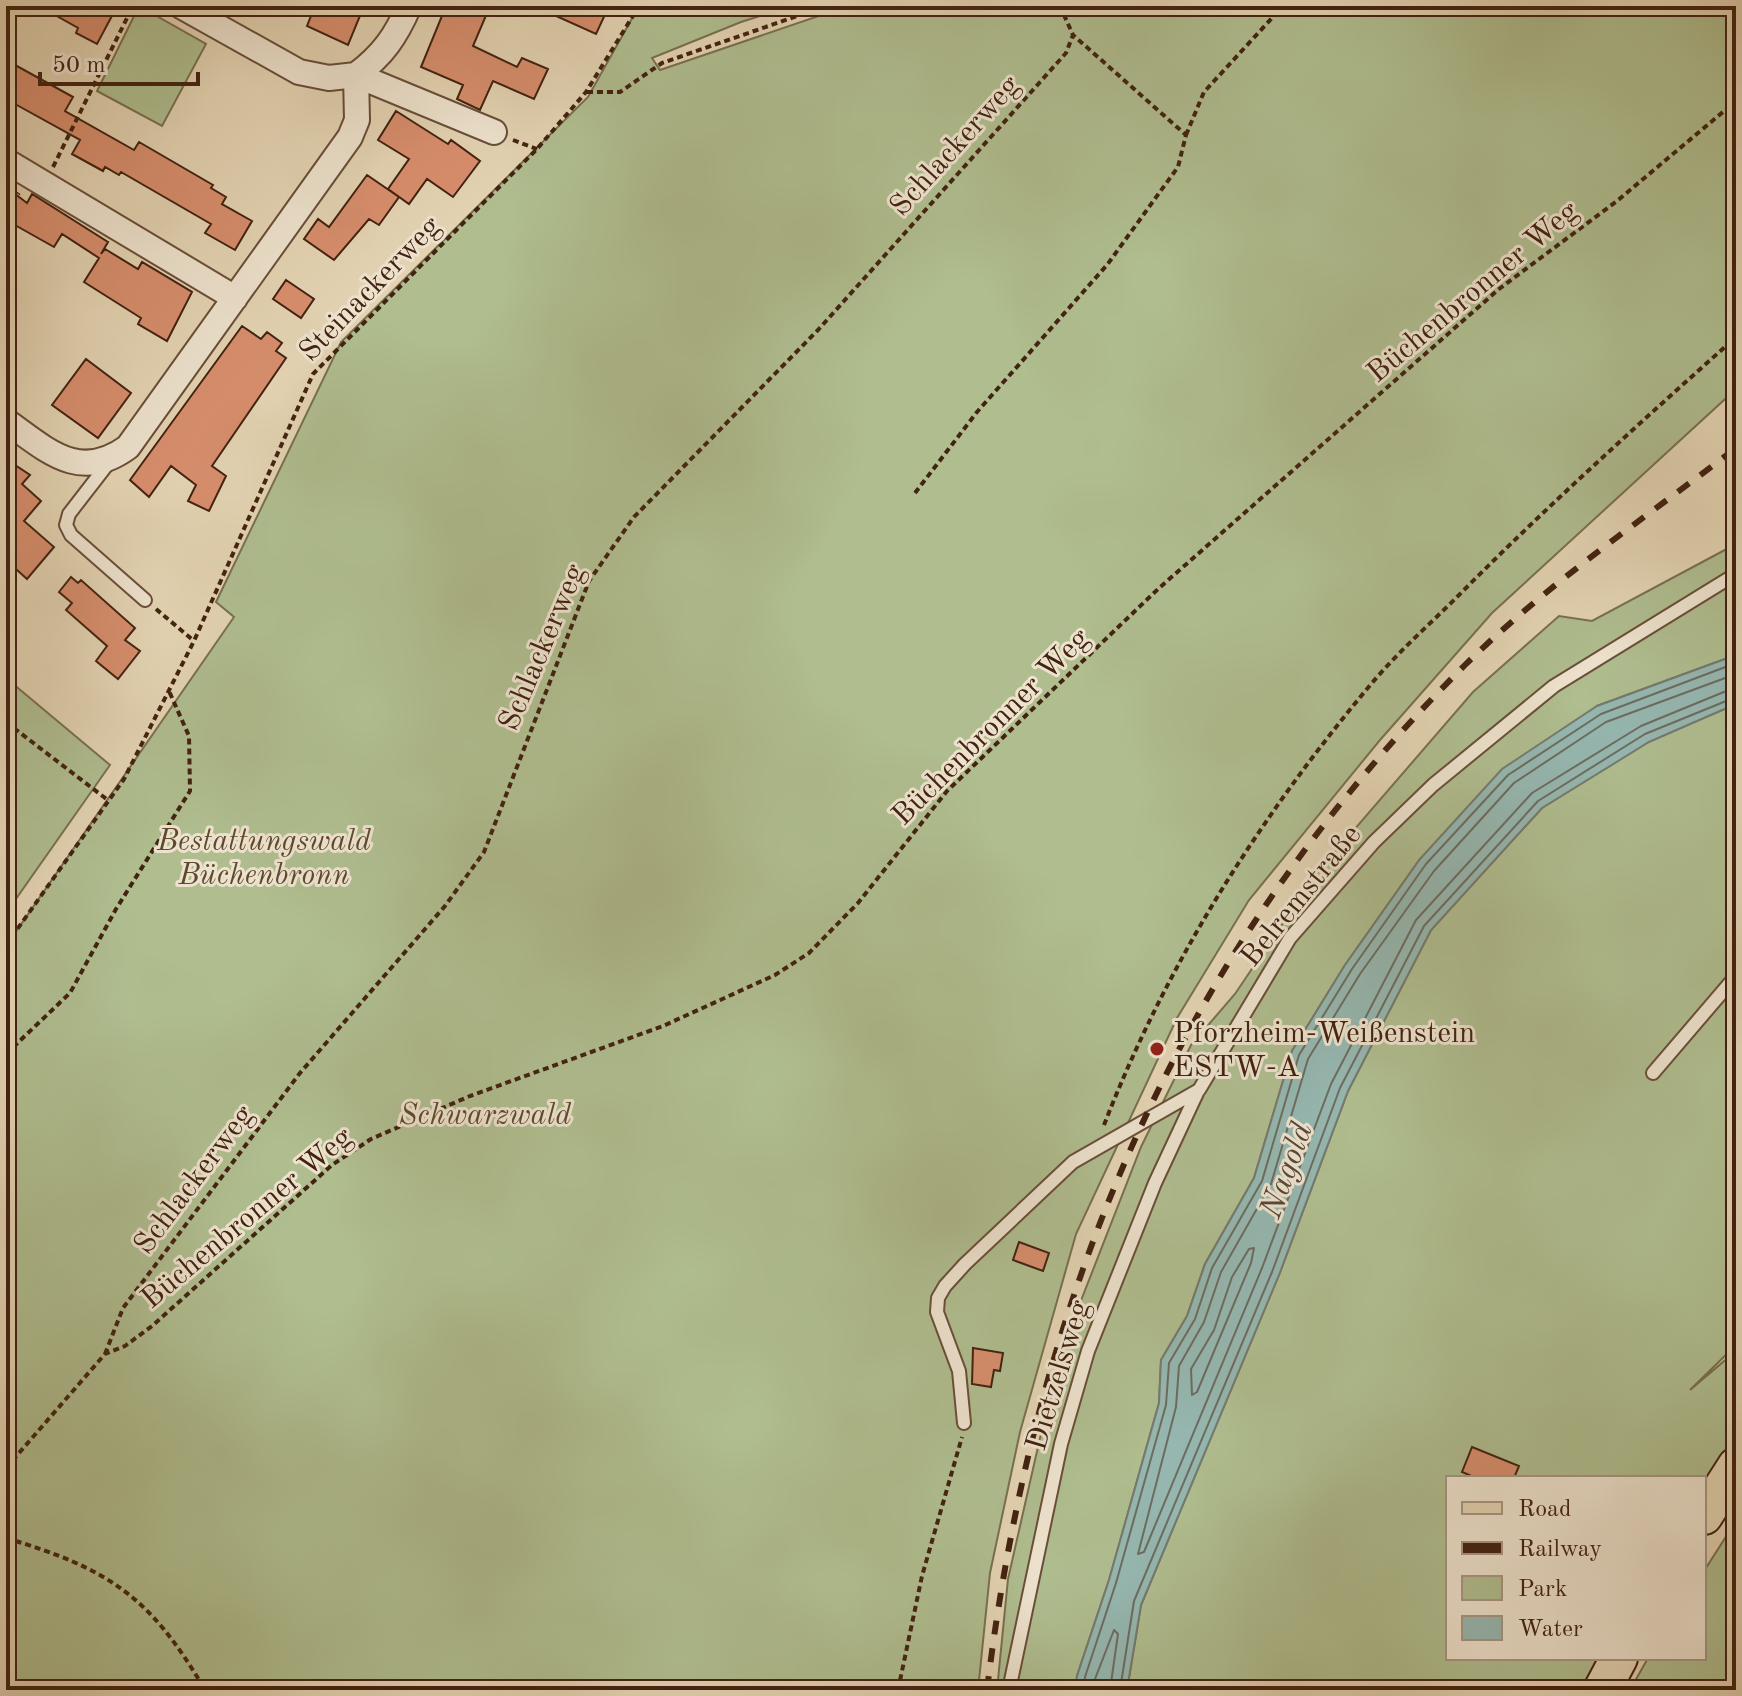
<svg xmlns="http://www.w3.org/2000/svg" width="1742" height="1696" viewBox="0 0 1742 1696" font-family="'Old Standard TT',serif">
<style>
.green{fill:#afbd8f;stroke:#787050;stroke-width:2}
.water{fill:#95b7b0;stroke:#747b70;stroke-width:2}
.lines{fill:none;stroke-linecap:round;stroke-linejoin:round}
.shore{stroke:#6c6c60;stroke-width:2}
.building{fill:#d78e6d;stroke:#422211;stroke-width:2}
.service-casing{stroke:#6a4e39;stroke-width:16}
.minor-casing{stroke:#6a4e39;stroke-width:28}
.primary-casing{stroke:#422211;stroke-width:40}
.path{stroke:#422211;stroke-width:4;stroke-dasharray:6 4;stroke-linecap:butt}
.service{stroke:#ede2cd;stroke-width:12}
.minor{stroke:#ede2cd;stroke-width:24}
.primary{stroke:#e3d3b2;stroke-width:36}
.rail{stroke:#422211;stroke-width:6;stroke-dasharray:14 14;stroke-linecap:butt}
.poi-dot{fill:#8f2418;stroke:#ede2cd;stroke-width:3}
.labels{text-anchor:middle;stroke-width:6;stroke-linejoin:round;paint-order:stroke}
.street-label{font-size:30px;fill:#422211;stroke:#ede2cd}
.park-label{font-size:30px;font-style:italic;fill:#5d4930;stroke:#ede2cd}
.poi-label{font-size:30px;fill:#422211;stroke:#ede2cd;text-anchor:start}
.water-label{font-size:32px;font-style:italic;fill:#574739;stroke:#ede2cd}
</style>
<rect width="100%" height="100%" fill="#e3d3b2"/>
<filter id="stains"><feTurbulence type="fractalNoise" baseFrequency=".0025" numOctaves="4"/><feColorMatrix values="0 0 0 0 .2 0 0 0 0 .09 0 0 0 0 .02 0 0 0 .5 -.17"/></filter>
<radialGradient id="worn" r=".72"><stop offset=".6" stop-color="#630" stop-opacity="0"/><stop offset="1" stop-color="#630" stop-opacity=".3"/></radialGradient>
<path class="green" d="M139,6l67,38 -44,82 -65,-35z
M639,6h153l-51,16 -89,36 8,12 188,-64h888v383l-244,224 -112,127 -131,160 -72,118 -101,216 -56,198 -30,141 -12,117h-972v-744l228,-329 -18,-15 125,-260 247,-245z
M1736,544v111l-139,51 -177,153 -75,106 -53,86 -38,127 -49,86 -18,52 -26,44 -2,43 -50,177 -32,96 -1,14h-79l11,-111 32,-141 33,-117 68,-174 50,-102 44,-51 80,-119 158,-183 86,-76 33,5z
M6,678l104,87 -104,148z
M1736,704v641l-46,45 46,-39v85l-32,53v-11h-256v180h156l-18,32h-459l14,-85 138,-330 69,-184 83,-161 111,-122 107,-67z
M1736,1521v169h-106l18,-32h56v-87z"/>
<path class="water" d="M1736,655v49l-87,38 -107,66 -111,122 -83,161 -69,184 -138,330 -14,85h-51l1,-14 32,-96 50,-177 2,-43 26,-44 18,-52 49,-86 38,-127 53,-86 75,-106 82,-90 95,-63z"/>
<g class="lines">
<path class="shore" d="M1736,674l-130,48 -92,61 -80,88 -74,103 -52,85 -37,125 -50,88 -17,50 -25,44 -3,41 -38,147 6,-2 118,-284 69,-184 85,-164 116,-127 109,-67 95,-39
M1254,1248l-3,15 -54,129 -5,3 -1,-26 23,-39 18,-53 17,-28z
M1084,1690l1,-13 31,-94 50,-178 3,-42 26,-44 17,-51 50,-87 37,-126 53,-86 74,-105 82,-89 93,-61 135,-51
M1094,1690l1,-11 19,-49 4,4 -8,56
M1120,1690l14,-89 138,-329 68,-184 84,-162 114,-125 107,-67 91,-37"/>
</g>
<path class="building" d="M39,6h65l10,6 -17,32 -21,-11 2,-5z
M315,6h49l-16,39 -41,-19z
M446,6h44l-17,40 44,21 5,-9 26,11 -14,30 -41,-18 -13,29 -23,-11 6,-14 -42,-18z
M534,6h75l-13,28z
M6,60l67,37 -8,14 69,39 5,-8 74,43 -2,3 15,9 -4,7 30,17 -17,29 -30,-17 6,-9 -90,-52 -2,3 -14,-8 -2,4 -31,-17 8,-14 -74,-41z
M396,111l52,33 3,-4 29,21 -27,36 -26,-18 -18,25 -21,-15 21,-30 -31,-19z
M367,175l32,22 -20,28 -10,-6 -35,41 -30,-21 14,-20 11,8z
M6,187l21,16 5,-9 76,48 -7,12 4,-5 33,20 4,-7 50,30 -25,49 -29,-17 3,-6 -57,-36 15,-24 -37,-24 -8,13 -48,-27z
M286,280l28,19 -13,19 -28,-19z
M242,326l19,13 6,-7 15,11 -6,8 10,7 -74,108 14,10 -17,35 -21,-10 8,-16 -25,-19 -22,31 -19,-17z
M86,359l45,34 -33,45 -46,-33z
M6,459l24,16 -8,9 19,17 -17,20 30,26 -27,32 -21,-19z
M71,577l7,6 3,-3 54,48 -10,12 15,11 -22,28 -22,-18 11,-15 -41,-36 6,-7 -13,-11z
M1019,1242l30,11 -6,18 -30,-11z
M973,1348l30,5 -3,18 -6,-1 -3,17 -19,-3z
M1472,1447l47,19 -5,12h-38l-14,-6z"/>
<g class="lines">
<defs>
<path id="service" d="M110,461l-41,53 -3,11 5,10 74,65
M1653,1073l83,-97
M964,1423l-5,-52 -22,-59 1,-14 7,-12 20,-22 108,-102 126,-72 91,-152 84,-96 59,-57 121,-99 182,-112
M1009,1690l52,-246 27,-93 67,-168 42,-90"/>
<path id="minor" d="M181,6l118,66 30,6 27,-3 138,57
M6,161l229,137
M6,421c41,29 73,62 122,26l222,-310 7,-17 -1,-45c27,-20 40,-39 53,-69"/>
<path id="primary" d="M1704,1516l32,-50
M1602,1690l17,-32"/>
</defs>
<use href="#service" class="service-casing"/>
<use href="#minor" class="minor-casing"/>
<use href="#primary" class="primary-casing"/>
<path class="path" d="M587,92h33l42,-29 164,-57
M1186,135l18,-43 79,-86
M513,140l24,9
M53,167l80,-161
M6,210l13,-17
M915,493l62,-81 130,-147 71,-98 8,-32 -113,-100
M156,609l38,32
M6,722l103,79
M6,945l118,-166 70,-138 119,-267 224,-225 49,-57 53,-86
M6,1054l64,-61 46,-84 74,-118 -1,-55 -20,-45
M1104,1125c63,-162 156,-309 268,-442 26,-31 57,-58 85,-86 90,-91 184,-175 279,-260
M105,1354l18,-46 177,-235 145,-167 39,-54 105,-271 45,-64 184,-187 248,-277 7,-18 -13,-29
M6,1468l99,-114 20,-8 27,-20 180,-161 39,-26 99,-43 193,-70 112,-51 34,-22 49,-50 89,-112 211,-202 341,-300 118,-88 119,-100
M6,1538c103,31 144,58 199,152
M898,1690l24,-114 40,-139"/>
<use href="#service" class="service"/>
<use href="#minor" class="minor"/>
<use href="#primary" class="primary"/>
<path class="rail" d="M987,1690c48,-397 192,-740 478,-1025 82,-81 180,-147 271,-217"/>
</g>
<circle class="poi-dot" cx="1157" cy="1049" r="8"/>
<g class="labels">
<g class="street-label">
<text transform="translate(954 145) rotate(-48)" y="10">Schlackerweg</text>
<text transform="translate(369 288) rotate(-46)" y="10">Steinackerweg</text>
<text transform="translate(1472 291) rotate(-40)" y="10">Büchenbronner Weg</text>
<text transform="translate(541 647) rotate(-67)" y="10">Schlackerweg</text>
<text transform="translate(990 726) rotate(-45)" y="10">Büchenbronner Weg</text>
<text transform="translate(1300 895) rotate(-51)" y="10">Belremstraße</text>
<text transform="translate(193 1179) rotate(-53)" y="10">Schlackerweg</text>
<text transform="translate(246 1217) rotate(-40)" y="10">Büchenbronner Weg</text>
<text transform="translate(1057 1375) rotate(-73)" y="10">Dietzelsweg</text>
</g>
<g class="park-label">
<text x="264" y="850">Bestattungswald<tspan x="264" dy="34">Büchenbronn</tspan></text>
<text x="485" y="1124">Schwarzwald</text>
</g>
<g class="poi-label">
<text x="1173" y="1042">Pforzheim-Weißenstein<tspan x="1173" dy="34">ESTW-A</tspan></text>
</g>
<g class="water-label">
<text transform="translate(1285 1170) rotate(-70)" y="11">Nagold</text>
</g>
</g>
<rect width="1742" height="1696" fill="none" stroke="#e3d3b2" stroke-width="32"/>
<rect x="8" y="8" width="1726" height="1680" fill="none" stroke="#422211" stroke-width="4"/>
<rect x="16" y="16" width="1710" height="1664" fill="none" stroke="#422211" stroke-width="2"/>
<rect x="1446" y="1476" width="260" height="184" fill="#ede2cd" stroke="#a99582" stroke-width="2"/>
<rect x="1462" y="1502" width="40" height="12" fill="#e3d3b2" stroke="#a99582" stroke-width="2"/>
<text x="1518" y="1516" font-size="24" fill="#422211">Road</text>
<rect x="1462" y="1542" width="40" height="12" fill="#422211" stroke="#a99582" stroke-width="2"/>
<text x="1518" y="1556" font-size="24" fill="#422211">Railway</text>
<rect x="1462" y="1576" width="40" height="24" fill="#afbd8f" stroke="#a99582" stroke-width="2"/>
<text x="1518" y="1596" font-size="24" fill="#422211">Park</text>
<rect x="1462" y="1616" width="40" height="24" fill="#95b7b0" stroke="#a99582" stroke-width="2"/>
<text x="1518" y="1636" font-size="24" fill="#422211">Water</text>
<path d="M40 72v12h158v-12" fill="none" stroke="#422211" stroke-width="4"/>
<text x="52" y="72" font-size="24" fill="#422211" stroke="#ede2cd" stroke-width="6" paint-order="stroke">50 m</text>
<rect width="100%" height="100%" filter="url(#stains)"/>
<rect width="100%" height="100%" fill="url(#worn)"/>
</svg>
